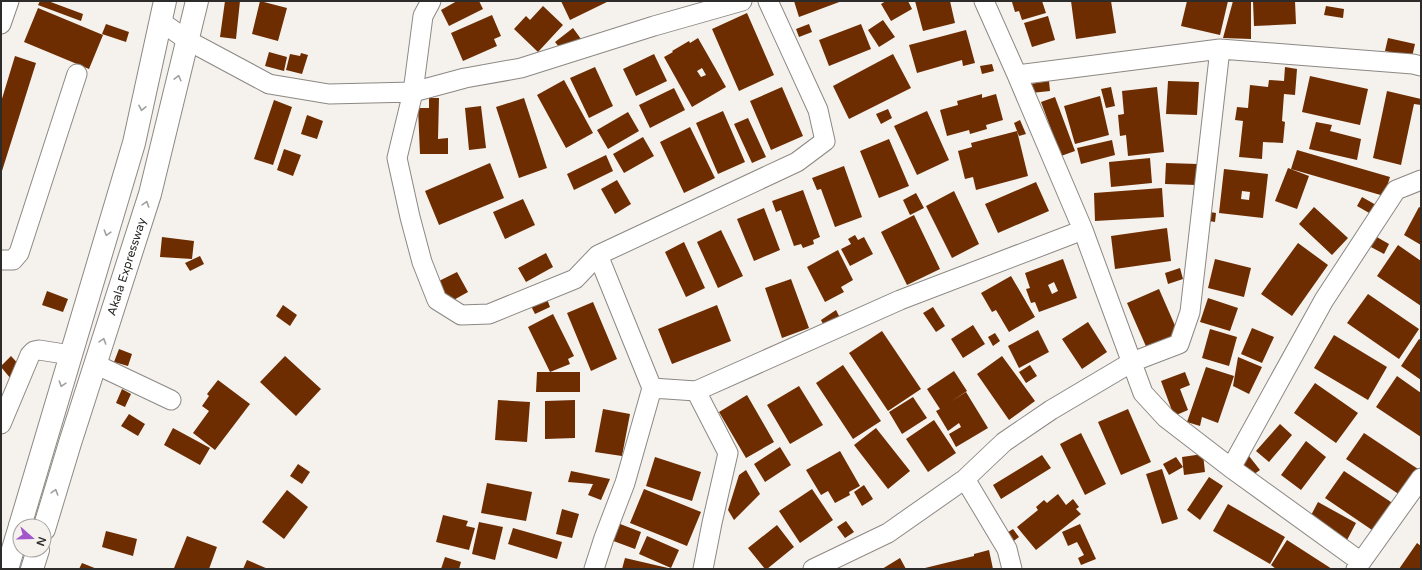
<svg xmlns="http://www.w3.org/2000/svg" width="1422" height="570" viewBox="0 0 1422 570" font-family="'Varela Round',sans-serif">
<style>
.building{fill:#6d2d00;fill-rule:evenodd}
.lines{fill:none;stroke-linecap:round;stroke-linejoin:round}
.minor-casing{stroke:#8c8884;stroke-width:21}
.major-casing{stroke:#8c8884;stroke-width:24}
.minor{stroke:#fff;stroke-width:19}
.major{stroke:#fff;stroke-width:22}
.oneway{stroke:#a0a09f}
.labels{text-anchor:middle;stroke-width:4;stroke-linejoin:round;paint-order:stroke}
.street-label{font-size:12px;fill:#2d2c2a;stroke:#f5f1ed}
</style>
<rect width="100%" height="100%" fill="#f5f1ed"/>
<path class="building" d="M40,1h8l35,13 -2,7 -43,-16z
M225,1h15l-4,38 -16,-2z
M260,1l27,7 -9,33 -26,-7z
M457,1h22l4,8 -34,17 -8,-16z
M561,1h48l-39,19z
M794,1h48l-43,16z
M886,1h22l4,8 -21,12 -10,-17z
M915,1h35l5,22 -32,8z
M1016,1h26l4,12 -24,7 -3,-9 -4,1 -3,-10z
M1071,1h40l5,32 -40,6z
M1187,1h41l-8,34 -39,-9z
M1233,1h18v38l-28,-1z
M1253,1h42l1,23 -42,2z
M543,6l20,19 -25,27 -24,-23 12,-13 4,4z
M1326,6l18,3 -1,9 -19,-3z
M38,8l65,27 -14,34 -65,-27z
M747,13l27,62 -35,16 -27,-62z
M492,15l9,21 -7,3 3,7 -34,15 -12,-28z
M1048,16l7,24 -23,7 -8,-24z
M883,20l12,17 -16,10 -11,-17z
M106,24l23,8 -3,10 -24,-8z
M809,24l3,8 -13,5 -3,-8z
M861,24l10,25 -42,17 -10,-26z
M573,28l8,11 -18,13 -8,-10z
M966,30l9,33 -12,3 -1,-6 -45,13 -8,-28z
M698,38l28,49 -34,20 -28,-50 9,-5 -1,-1 17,-10 1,2zM702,68l4,7 -5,2 -4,-6z
M1388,38l27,6 -3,13 -27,-6z
M269,52l18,5 -3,14 -19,-5z
M301,53l7,2 -6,19 -16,-4 4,-16 10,2z
M654,54l13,27 -31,15 -13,-27z
M893,54l18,34 -62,31 -16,-33z
M15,56l21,7 -34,108 -1,-1v-68z
M992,64l2,7 -12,3 -2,-8z
M595,67l18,39 -24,12 -19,-40z
M1285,67l12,2 -2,26 -11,-1 -2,27 3,1 -2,21 -20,-1 -1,17 -23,-2 4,-36 -8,-1 2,-13 11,1 2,-23 18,2 1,-7 15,1z
M1310,76l58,13 -8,36 -58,-13z
M564,80l29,53 -27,15 -29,-53z
M1049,81l1,10 -19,2 -1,-9z
M1168,81l31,1 -2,33 -31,-1z
M782,87l21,49 -32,14 -21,-49z
M1111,87l4,19 -9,2 -5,-19z
M1157,87l7,65 -36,4 -2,-21 -6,1 -2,-21 6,-1 -2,-23z
M674,88l11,22 -35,18 -11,-23z
M1387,91l34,8v6l-7,-1 -13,61 -28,-7z
M982,94v4l14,-4 7,26 -17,5 1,4 -17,5 -1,-4 -22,6 -7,-26 18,-5 -1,-4z
M1100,96l9,39 -34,9 -11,-38z
M1055,97l20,54 -14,5 -20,-54z
M429,98h10l-1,41 10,-1v16h-28l-2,-46h11z
M524,98l23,70 -28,10 -23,-71z
M274,100l18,7 -19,58 -19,-6z
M481,106l5,42 -17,2 -4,-42z
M888,109l4,9 -11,6 -5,-10z
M723,111l22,51 -27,12 -22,-51z
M927,111l22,49 -32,15 -23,-49z
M628,112l11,19 -31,18 -11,-19z
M307,115l16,6 -6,18 -16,-5z
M748,118l18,39 -14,6 -18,-39z
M1020,120l6,14 -7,2 -5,-13z
M1316,122l16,3 -2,6 31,8 -4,21 -48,-11z
M690,127l25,51 -31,15 -24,-51z
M1017,131l11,45 -52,14 -3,-13 -8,2 -7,-28 14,-4 -1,-4z
M643,137l11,19 -30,17 -11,-19z
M889,139l20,47 -30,12 -19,-47z
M1112,140l3,15 -34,9 -4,-16z
M284,149l17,6 -8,21 -16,-6z
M1297,150l93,27 -6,19 -93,-27z
M606,155l7,16 -39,19 -7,-16z
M1150,158l2,25 -41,4 -2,-25z
M490,163l14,35 -65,27 -14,-34z
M1166,163l32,1 -1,21 -32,-1z
M844,166l18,51 -27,10 -14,-38 -4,1 -5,-12z
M1288,168l21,8 -12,33 -22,-8z
M1224,169l44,5 -5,44 -44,-5zM1242,191l8,1 -1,8 -8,-1z
M617,180l14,24 -16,10 -14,-25z
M1036,182l13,29 -51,22 -13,-29z
M1162,188l2,29 -69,4 -1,-28z
M803,190l17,47 -7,3 1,4 -11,4 -2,-4 -7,2 -13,-36 -5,2 -4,-11z
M954,191l25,53 -27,14 -26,-52z
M916,193l8,15 -14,7 -7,-15z
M1362,197l14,8 -5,9 -14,-8z
M523,199l12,26 -30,14 -12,-27z
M1314,207l34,31 -16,17 -33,-31z
M1419,207l2,1v37l-17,-10z
M764,208l16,42 -26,11 -17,-42z
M1204,211l12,2 -1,9 -12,-2z
M914,215l26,54 -33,16 -26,-53z
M1167,228l4,33 -56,8 -4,-33z
M721,230l22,46 -25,12 -21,-46z
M855,235l3,5 6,-3 9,17 -23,12 -9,-17 10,-5 -3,-5z
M1375,236l14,8 -5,10 -15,-8z
M162,237l32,4 -2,18 -32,-2z
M684,242l21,46 -19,9 -21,-45z
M1298,243l30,22 -36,51 -31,-22z
M1398,245l23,16v45l-44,-30z
M838,250l15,30 -12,7 3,5 -19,10 -18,-35z
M546,253l7,14 -27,15 -8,-14z
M200,256l4,8 -14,7 -5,-8z
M1063,259l14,39 -38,14 -4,-10 -4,1 -5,-14 4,-1 -5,-15zM1054,282l4,9 -6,3 -4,-9z
M1215,259l36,9 -7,29 -36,-9z
M1180,268l3,11 -15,5 -3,-11z
M457,272l11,20 -18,10 -11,-21z
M1011,276l24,41 -26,15 -13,-22 -4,2 -11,-19z
M791,279l18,49 -27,10 -17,-50z
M1159,289l21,48 -32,14 -21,-48z
M47,291l21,8 -5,13 -21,-7z
M1368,294l51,35 -20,30 -52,-36z
M1208,298l30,10 -8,23 -30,-9z
M547,299l3,8 -15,7 -4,-8z
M593,302l24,57 -26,12 -24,-58z
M283,305l14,10 -7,11 -14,-10z
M717,305l14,36 -59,23 -14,-35z
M933,307l12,19 -9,6 -13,-19z
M836,310l4,8 -15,10 -4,-8z
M553,314l21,42 -6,3 2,5 -20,8 -22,-45z
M1088,322l19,30 -25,17 -20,-30z
M973,325l12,19 -22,14 -12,-19z
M1252,328l22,9 -12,26 -21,-9z
M1210,329l27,8 -8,29 -27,-8z
M1038,330l11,22 -30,16 -11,-22z
M882,331l39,58 -33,22 -39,-58z
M995,333l5,8 -7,5 -5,-9z
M1334,335l53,32 -19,33 -54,-32z
M1419,339l2,1v40l-20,-14z
M119,349l13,5 -4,12 -14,-4z
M11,356l12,13 -12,10 -10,-12v-1z
M285,356l36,33 -25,27 -36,-34z
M1002,356l33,45 -26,19 -32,-46z
M1238,357l24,10 -13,27 -16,-8z
M843,365l38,56 -28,18 -37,-56z
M1030,365l7,11 -11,7 -7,-11z
M1206,367l28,9 -16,47 -16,-6 -2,9 -13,-4z
M954,371l13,20 -17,11 16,-10 22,36 -32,19 -7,-13 12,-7 -2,-4 -11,8 -12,-20 4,-2 -13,-20z
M537,372h43v20h-44z
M1185,372l5,13 -10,4 8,21 -14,6 -13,-35z
M1397,376l24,17v44l-45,-30z
M218,380l32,24 -35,46 -22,-17 16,-22 -7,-5 7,-10 -2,-2z
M1315,383l43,30 -22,30 -42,-30z
M799,386l24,39 -33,19 -23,-39z
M122,389l9,5 -6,13 -9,-4z
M747,395l27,47 -28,16 -27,-46z
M913,397l14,21 -25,16 -13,-22z
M498,400l32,2 -3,40 -32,-2z
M575,400v38l-30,1v-38z
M603,409l27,5 -8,42 -27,-4z
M1128,409l23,53 -30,13 -23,-53z
M129,414l16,10 -7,12 -17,-10z
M934,420l22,33 -28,19 -22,-33z
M1280,424l12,11 -23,27 -13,-11z
M173,428l37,20 -10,17 -36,-20z
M876,428l34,43 -22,18 -34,-44z
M1081,433l25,51 -21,11 -25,-51z
M1364,433l54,36 -18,26 -54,-36z
M1306,441l20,16 -25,33 -20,-15z
M780,447l11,18 -26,17 -11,-18z
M840,451l20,35 -11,6 1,3 -15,8 -7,-12 -7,4 -15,-25z
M1203,454l2,18 -21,3 -2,-18z
M1042,455l9,13 -50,31 -8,-14z
M1249,456l11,14 -10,7 -11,-14z
M655,457l46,15 -9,29 -46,-15z
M1176,457l7,10 -14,8 -6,-11z
M298,464l12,8 -8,12 -12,-8z
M1162,469l16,50 -16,5 -16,-50z
M746,470l14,24 -26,26 -6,-10 11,-35z
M571,471l39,8 -9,21 -13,-5 5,-11 -25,-2z
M1344,471l50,33 -19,28 -50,-34z
M1209,477l14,9 -23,34 -13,-10z
M487,483l45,9 -6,29 -45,-8z
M864,485l9,14 -11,7 -8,-14z
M644,489l57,23 -14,34 -57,-23z
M812,489l21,31 -33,23 -21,-32z
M287,490l21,17 -24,32 -22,-17z
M1058,494l8,11 7,-6 6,8 -3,2 5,5 -45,36 -19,-23 21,-17 -2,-3 8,-7 3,3z
M1318,502l38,21 -10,19 -38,-21z
M1228,504l57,33 -15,27 -57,-33z
M562,509l17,5 -7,24 -16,-4z
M443,515l25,6 -2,5 9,2 -6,22 -33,-8z
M846,521l8,11 -9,6 -8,-11z
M479,522l24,5 -8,33 -23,-6z
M615,522l26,10 -6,17 -27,-10z
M1080,524l16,35 -15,6 -3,-7 6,-3 -7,-13 -9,4 -6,-14z
M777,525l17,22 -27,22h-2l-17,-21z
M513,528l49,14 -5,17 -49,-15z
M1013,529l6,8 -8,6 -6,-9z
M106,531l31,8 -4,17 -31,-9z
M187,536l30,11 -8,22h-31l-4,-1z
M647,536l32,14 -8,18 -32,-14z
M1287,540l45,29h-56l-5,-4z
M1417,543l4,3v23h-22z
M989,550l4,19h-68v-1l49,-12v-2z
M445,557l16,5 -2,7h-18z
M625,558l43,10v1h-46z
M900,558l6,11h-24z
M247,560l21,9h-25z
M82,563l15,6h-18z"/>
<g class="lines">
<defs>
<path id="minor" d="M431,1l-8,15 -10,76 -16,66 13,59 12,45 15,38 24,15 28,-1 86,-35 23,-24 199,-93 28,-21 -7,-31 -50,-109
M984,1l33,74 66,155 60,163 23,25 65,50 130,94
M160,21l27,19 82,44 60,10 84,-2 52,-14 56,-10 133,-42 88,-25
M1,24l8,-23
M1017,75l203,-26 193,15 8,2
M1,260h12l6,-7 58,-179
M95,364l76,36
M652,388l44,3 204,-91 183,-70
M696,391l32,62 -16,70 -9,46
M1,424l29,-69 4,-4 5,-1 32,5
M1231,468l93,-168 72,-110 25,-10
M965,479l42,70 5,20
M594,569l10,-31 21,-55 27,-95 -54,-133
M813,569l75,-36 77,-54 39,-37 47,-32 81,-48 47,-18 11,-32 30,-263
M1356,569l65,-91"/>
<g id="major">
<path d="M20,526l114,-383 31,-142"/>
<path id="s1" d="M44,529l26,-86 80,-249 47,-193"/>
<path d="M7,569l13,-43"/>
<path d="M32,569l6,-19"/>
</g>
</defs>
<use href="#minor" class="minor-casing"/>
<use href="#major" class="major-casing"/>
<use href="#minor" class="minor"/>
<use href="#major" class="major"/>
</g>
<defs><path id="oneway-chevron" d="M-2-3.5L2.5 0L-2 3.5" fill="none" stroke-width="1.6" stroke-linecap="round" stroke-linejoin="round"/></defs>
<g class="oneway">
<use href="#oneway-chevron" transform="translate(178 78) rotate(-76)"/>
<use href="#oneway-chevron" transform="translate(142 108) rotate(102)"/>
<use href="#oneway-chevron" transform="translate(146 204) rotate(-72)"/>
<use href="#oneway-chevron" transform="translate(107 233) rotate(107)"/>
<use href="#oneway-chevron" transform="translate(103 341) rotate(-72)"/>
<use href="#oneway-chevron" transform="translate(62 384) rotate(107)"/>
<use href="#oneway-chevron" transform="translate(55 492) rotate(-73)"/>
</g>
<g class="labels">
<g class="street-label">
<text dy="4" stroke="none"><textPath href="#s1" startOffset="275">Akala Expressway</textPath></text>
</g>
</g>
<rect width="1422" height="570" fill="none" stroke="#2d2c2a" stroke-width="4"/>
<g transform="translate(32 538) rotate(110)"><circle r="19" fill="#f5f1ed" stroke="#a5a29f"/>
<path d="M0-3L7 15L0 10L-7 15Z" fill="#a258ca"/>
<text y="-6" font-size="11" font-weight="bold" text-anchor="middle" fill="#2d2c2a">N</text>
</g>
</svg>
